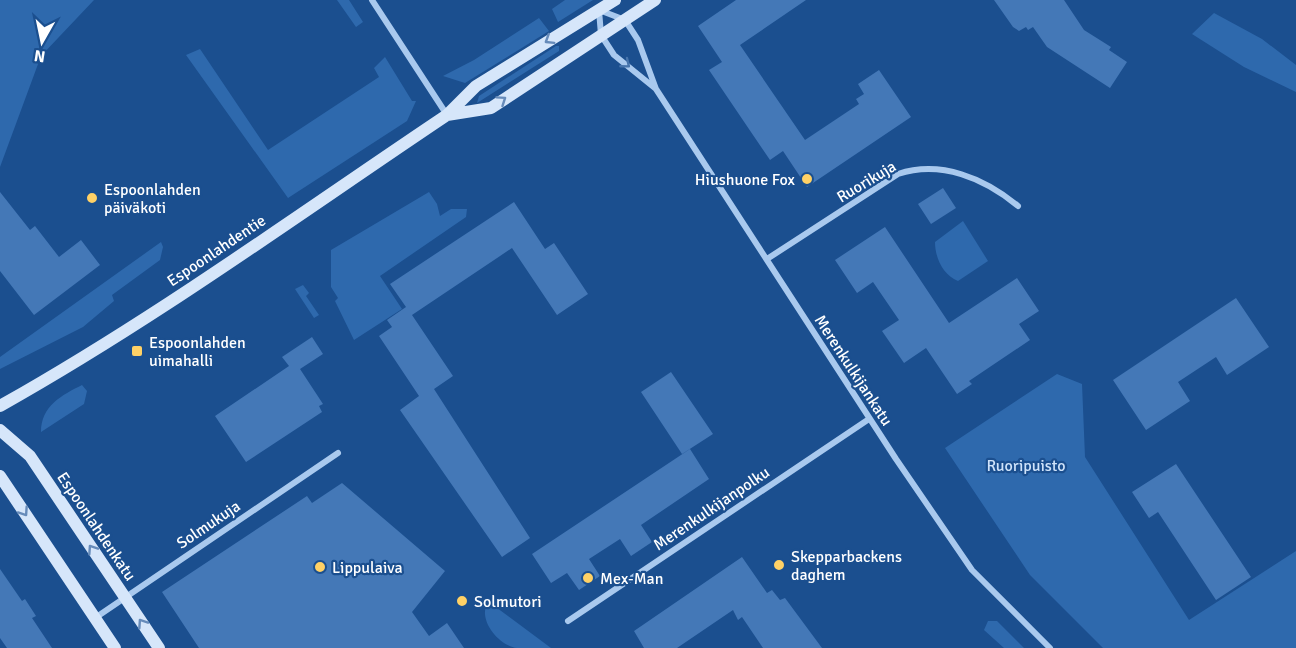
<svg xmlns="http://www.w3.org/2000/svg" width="1296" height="648" viewBox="0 0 1296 648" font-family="Signika,sans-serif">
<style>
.green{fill:#2e69ad}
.building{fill:#4478b7}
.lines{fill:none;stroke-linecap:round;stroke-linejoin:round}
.street{stroke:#a9c9ee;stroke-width:6}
.secondary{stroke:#d6e6fa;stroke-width:12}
.oneway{stroke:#668bba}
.oneway2{stroke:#4674ac}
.poi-dot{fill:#ffd166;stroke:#1b4f8f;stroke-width:2}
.labels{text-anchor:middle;stroke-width:4.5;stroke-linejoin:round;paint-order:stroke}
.poi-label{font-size:16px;fill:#fff;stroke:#1b4f8f;text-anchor:start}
.street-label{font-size:16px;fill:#fff;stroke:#1b4f8f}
.park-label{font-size:16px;fill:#cfe3fa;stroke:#1b4f8f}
</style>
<rect width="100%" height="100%" fill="#1b4f8f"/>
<path class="green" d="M0,0h94l-53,56 -41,111z
M337,0h12l14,22 -7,5z
M565,0h28l-35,22 -6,-13z
M1214,13l48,26 34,26v27l-52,-25 -52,-33z
M539,18l10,13 -84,52 -22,-7 31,-16z
M556,46h3v5l-82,52 2,-7z
M200,49l68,101 111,-73 -5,-9 11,-11 27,44h4l-9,20 -119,77 -102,-143z
M429,192l8,12 3,12 11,-7h16l-1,8 -86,59 22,33 -48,31 -19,-39 3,-3 -7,-11v-37z
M963,221l25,40 -30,20c-15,-6 -23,-23 -23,-39z
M161,242l2,5 -3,13 -48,35 2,6 -31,26 -83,42v-12z
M303,285l6,8 -3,3 13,19 -5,3 -19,-29z
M1057,374l25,10 3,73 104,163 107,-69v97h-193l-73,-73 -85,-127z
M82,385l5,6 -3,13 -43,28c0,-26 21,-37 41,-47z
M493,605l58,43c-11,0 -23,0 -34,0 -17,-2 -37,-25 -31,-42z
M988,621h9l27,27h-20l-20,-18z"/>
<path class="building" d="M736,0h70l-66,45 65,95 54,-36 -3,-5 8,-5 -6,-10 21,-14 32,47 -104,70 -24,-36 -13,9 -61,-90 13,-8 -24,-36z
M994,0h70l20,30 27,17 -2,3 18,12 -17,26 -63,-41 -14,-20 -5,3 -2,-3 -7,4 -6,-4z
M943,188l13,20 -25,16 -13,-20z
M0,192l30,38 5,-4 24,31 22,-17 19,25 -66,50 -34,-44z
M514,202l31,47 9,-6 34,51 -31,21 -45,-67 -100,67 41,61 -19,13 96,149 -28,19 -102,-147 19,-14 -40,-60 13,-9 -5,-7 19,-13 -16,-23z
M885,227l64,96 68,-45 22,33 -20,13 11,16 -61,41 3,3 -15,10 -31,-46 -22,15 -22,-32 17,-11 -26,-38 -16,11 -22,-33z
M1236,298l33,49 -42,28 -11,-18 -38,25 12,19 -44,29 -33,-50z
M312,337l11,17 -23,15 23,35 -4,2 3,6 -76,50 -31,-46 74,-50 -7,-9z
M671,372l42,62 -31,20 -41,-62z
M690,449l19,30 -68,46 11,17 -21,14 -11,-17 -31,20 11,17 -21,14 -12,-17 -16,10 -19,-29z
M1176,464l75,113 -35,23 -58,-88 -9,6 -17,-26z
M342,483l103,88 -33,41 17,24 18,-13 17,25h-265l-37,-56 145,-96 5,7z
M742,557l25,36 5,-3 8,10 5,-2 37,50h-59l-21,-31 -4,3 -5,-10 -56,38h-33l-10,-17z
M0,569l22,32 3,-2 11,17 -4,2 20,30h-45l-7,-10z"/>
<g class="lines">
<path class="street" d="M372,0l75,115
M656,89l-42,-34 -13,-20 -2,-25 26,10 13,20 18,49 240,370 76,111 78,78
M767,259l131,-85c43,-14 86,4 120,32
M95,618l243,-165
M568,621l301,-202"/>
<path class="secondary" d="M447,115l44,-7 164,-108
M0,406c155,-87 299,-192 447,-291l29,-29 139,-86
M0,430l30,26 129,192
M0,476l115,172"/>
</g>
<defs><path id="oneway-chevron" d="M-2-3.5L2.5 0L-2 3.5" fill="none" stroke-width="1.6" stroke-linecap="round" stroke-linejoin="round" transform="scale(1.5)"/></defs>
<g class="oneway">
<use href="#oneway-chevron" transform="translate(549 40) rotate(148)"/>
<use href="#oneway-chevron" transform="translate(502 100) rotate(-34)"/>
<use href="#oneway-chevron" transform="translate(24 512) rotate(56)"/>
<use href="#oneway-chevron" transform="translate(92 549) rotate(-124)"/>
<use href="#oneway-chevron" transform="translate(142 623) rotate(-124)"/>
</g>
<use class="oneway2" href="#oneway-chevron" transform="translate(626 64) rotate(39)"/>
<g class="poi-dot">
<circle cx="807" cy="179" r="6"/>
<circle cx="92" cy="198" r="6"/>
<rect x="131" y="345" width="12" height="12" rx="3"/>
<circle cx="779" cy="565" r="6"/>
<circle cx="320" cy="567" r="6"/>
<circle cx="588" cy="578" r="6"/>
<circle cx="462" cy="601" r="6"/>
</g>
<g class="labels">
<g class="poi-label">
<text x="795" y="185" text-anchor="end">Hiushuone Fox</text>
<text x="104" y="195">Espoonlahden<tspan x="104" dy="18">päiväkoti</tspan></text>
<text x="149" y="348">Espoonlahden<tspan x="149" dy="18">uimahalli</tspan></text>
<text x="791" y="562">Skepparbackens<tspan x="791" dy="18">daghem</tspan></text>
<text x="332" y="573">Lippulaiva</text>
<text x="600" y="584">Mex-Man</text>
<text x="474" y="607">Solmutori</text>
</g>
<g class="street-label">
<text transform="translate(866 181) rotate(-31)" y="6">Ruorikuja</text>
<text transform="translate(216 250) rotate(-34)" y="6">Espoonlahdentie</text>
<text transform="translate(854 370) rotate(57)" y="6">Merenkulkijankatu</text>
<text transform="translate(711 508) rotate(-34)" y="6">Merenkulkijanpolku</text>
<text transform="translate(208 524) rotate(-34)" y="6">Solmukuja</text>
<text transform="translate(97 526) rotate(56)" y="6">Espoonlahdenkatu</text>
</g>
<g class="park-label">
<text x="1026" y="471">Ruoripuisto</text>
</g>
</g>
<g transform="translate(42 42) rotate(189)" stroke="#1b4f8f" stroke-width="4.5" paint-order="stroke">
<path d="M0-4.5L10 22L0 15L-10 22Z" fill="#ffffff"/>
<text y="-9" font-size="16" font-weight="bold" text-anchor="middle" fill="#ffffff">N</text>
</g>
</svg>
